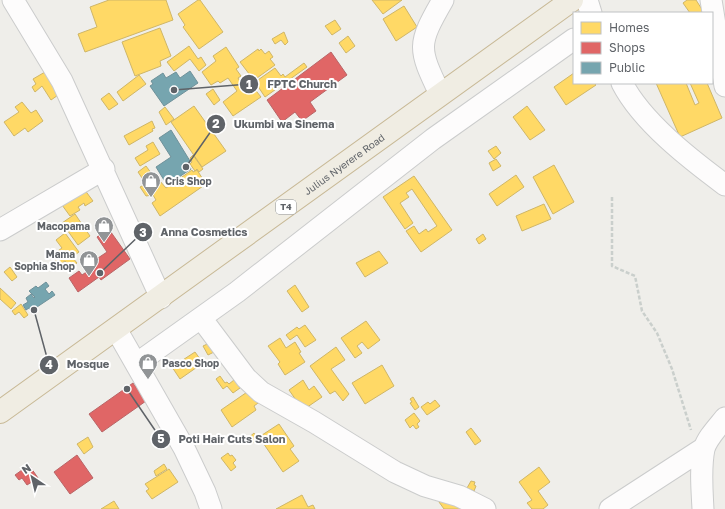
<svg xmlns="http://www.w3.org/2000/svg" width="725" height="509" viewBox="0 0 725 509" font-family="'Golos Text',sans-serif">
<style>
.homes{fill:#ffd966;stroke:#cfb667}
.shops{fill:#e06666;stroke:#b96567}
.public{fill:#76a5af;stroke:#6f919a}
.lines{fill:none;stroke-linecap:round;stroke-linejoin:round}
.street-casing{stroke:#cbcccc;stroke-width:23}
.highway-casing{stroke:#c8b996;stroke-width:24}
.path{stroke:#cacfcc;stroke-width:2.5;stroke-dasharray:4 2;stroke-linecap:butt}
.street{stroke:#fdfcfc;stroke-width:21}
.highway{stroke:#f0ede3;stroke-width:22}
.labels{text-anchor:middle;stroke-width:4;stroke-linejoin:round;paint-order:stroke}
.shield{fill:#fff;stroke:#8f9295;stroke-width:1}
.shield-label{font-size:9px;font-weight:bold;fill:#5f6368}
.street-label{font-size:10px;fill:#5f6368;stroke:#fff}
.poi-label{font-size:10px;font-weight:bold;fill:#5f6368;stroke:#fff;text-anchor:start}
.leader{fill:none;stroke:#5f6368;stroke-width:1.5}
.callout-dot{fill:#5f6368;stroke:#fff;stroke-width:1.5}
.mark-label{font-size:12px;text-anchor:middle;font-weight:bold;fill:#fff}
.callout-label{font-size:11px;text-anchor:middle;font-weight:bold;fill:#5f6368;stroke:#fff;stroke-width:4;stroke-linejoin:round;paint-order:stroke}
</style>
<rect width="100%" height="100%" fill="#efeeea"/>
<path class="homes" d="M109,0h57l7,20 -88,32 -7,-18 19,-7 -7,-20z
M198,0h2l23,32 -24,17 -16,-22 2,-2 -7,-11z
M372,0h30l-19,14z
M687,0h9l7,11 -3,2h-10l-7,-10z
M404,6l13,21 -21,14 -13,-22z
M335,20l6,9 -9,6 -7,-9z
M160,28l11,28 -11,5 1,5 -26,10 -13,-34z
M284,32l4,10 -3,3 -4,-5 -6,4 -3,-5z
M348,36l7,10 -9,7 -7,-10z
M189,46l9,13 3,-2 5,8 -7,6 -9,-12 -16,12 -7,-9z
M226,47l13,20 -3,2 5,7 -3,2 6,10 4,-3 3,4 2,-2 8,10 -28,19 -10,-14 14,-11 -9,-13 -8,5 -2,-2 -7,4 -9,-13 14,-11 -3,-5z
M258,49l1,2 2,-2 4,5 4,-3 4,6 -3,2 5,6 -18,13 -1,-2 -3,3 -13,-17z
M304,63l3,4 -42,30 -10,-15 20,-14 6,8 2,-2 2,3z
M45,72l16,21 -10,7 -9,-14 -7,6 -3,-5 4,-3 -3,-5z
M574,73v10h20l2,2 -30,20 -12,-18z
M139,75l7,9 -23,17 -6,-9z
M656,83h30l9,22 4,-2 -9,-20h17l15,35 -42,19z
M213,89l7,11 -6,5 -8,-11z
M109,93l9,11 -9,6 -8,-11z
M22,102l9,11 5,-3 7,11 -15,11 -3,-4 -11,8 -10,-14 15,-10 -4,-5z
M194,106l32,45 -24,16 -31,-45z
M527,106l18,24 -15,10 -17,-23z
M165,107l9,12 -8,6 -7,-13z
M152,121l3,7 -3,1 1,2 -24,14 -5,-9z
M153,142l7,12 -20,12 -5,-8 13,-8 -2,-4z
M496,146l5,7 -7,6 -6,-8z
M193,155l10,14 -4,3 -2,-3 -2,2 -5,-7 2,-2 -2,-4z
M496,159l5,7 -8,5 -4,-8z
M554,165l20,37 -21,12 -20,-37z
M146,166l11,15 2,-1 7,8 26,-18 1,2 4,-2 9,14 -46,32 -8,-13 4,-3 -3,-5 -7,1 -6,-9 6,-3 -8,-12z
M516,175l8,12 -27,19 -8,-12z
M414,176l38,54 -31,22 -15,-21 8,-5 5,8 7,-5 2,3 9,-6 -25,-37 -6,4 3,4 -9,6 13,20 -8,6 -22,-32z
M84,189l9,12 -8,5 -1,-3 -6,4 2,3 -10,6 -8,-11z
M544,204l7,15 -29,12 -6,-15z
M75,214l15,22 -12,9 -16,-22z
M65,233l14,19 -7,5 5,6 -7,5 -5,-7 -6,4 -7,-10 10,-7 -6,-8z
M483,234l3,5 -7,5 -3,-5z
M379,251l9,12 -23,14 -9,-14z
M10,267l7,10 -5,4 -8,-9z
M295,285l14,22 -7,5 -15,-21z
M0,288l16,15 -5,6 -11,-10z
M21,304l7,11 -4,3 -5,-6 -4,3 -3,-4z
M366,321l14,19 -12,9 -6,-7 -5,4 5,7 -7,5 -14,-20z
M305,325l11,15 -11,7 -8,-12 -7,5 -4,-5 11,-8 2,2z
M280,338l6,10 9,-6 6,10 -2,1 6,9 -20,13 -7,-11 2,-2 -12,-16z
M216,340l4,9 -12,6 -5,-9z
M336,347l9,13 -14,9 18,25 -6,7 -8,-10 -5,3 -20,-28z
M195,352l8,11 -23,16 -8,-12z
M382,365l12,21 -29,18 -13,-21z
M220,376l5,7 2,-1 2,2 5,-4 6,8 -7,5 -6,-7 -4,3 -7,-10z
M303,380l6,10 5,-4 8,11 -19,13 -14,-20z
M253,388l9,12 -8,6 2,4 -24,17 -11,-17z
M413,397l6,10 -4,3 -5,-7 2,-1 -2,-3z
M435,400l5,6 -13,9 -6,-8 7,-5 2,2z
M414,413l6,8 -3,3 2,3 -3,2 -3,-4 -3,3 -5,-8z
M279,424l15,22 -4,3 9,12 -16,11 -24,-35z
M471,428l10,13 -6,4 -9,-13z
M254,433l4,6 -7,5 -4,-5z
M88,437l5,10 -9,7 -7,-10z
M228,453l2,3 2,-1 4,5 -3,3 3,4 -5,4 -10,-13z
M164,464l3,5 -11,7 -2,-5z
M539,467l11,15 -12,9 10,14 -5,4h-11l-5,-6 5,-3 -13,-18z
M169,469l9,13 -26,17 -6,-8 3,-2 -4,-5z
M471,481l4,1 -1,3 2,1 -2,5 -7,-3z
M451,494l11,15h-18l-5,-7z
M302,495l6,12 5,-2 2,4h-39z
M114,501l5,8h-18z"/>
<path class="shops" d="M331,52l16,23 -37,27 6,9 -14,10 -7,-9 -13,10 -15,-22z
M108,228l22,31 -29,21 -2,-3 -21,15 -9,-14 10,-7 3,4 13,-9 -3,-4 15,-10 -10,-15z
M133,383l13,18 -44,31 -13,-18z
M77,455l16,23 -23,16 -16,-22z
M29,465l9,13 -11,7 -5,-7 -3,2 -4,-5z"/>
<path class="public" d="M190,71l8,12 -34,23 -14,-20 3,-2 -2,-3 12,-8 3,5 10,-6 4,6z
M171,130l19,31 -3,2 4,6 -24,16 -11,-18 15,-10 -12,-19z
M46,282l3,4 -4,3 4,5 3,-3 3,4 -24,16 -2,-3 -3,2 -3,-5 5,-3 -2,-4 5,-4 3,4 1,-1 -6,-6 7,-5 2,2z"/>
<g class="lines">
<defs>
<path id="street" d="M13,0l49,81 99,217
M587,0l4,13
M711,0l14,86
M622,83c20,39 68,76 103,102
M440,94c-22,-46 -23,-49 3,-94
M0,230l104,-61
M201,318l45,60 15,14 53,30 81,50 30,14 34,10 26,13
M116,329l68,119 21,44 6,17
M136,364l101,-72 196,-153 141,-100
M610,509l94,-61
M703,509c-1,-19 -3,-41 1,-60 3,-11 14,-22 21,-31"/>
<g id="highway">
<path id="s1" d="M0,412l572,-412"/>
</g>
</defs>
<use href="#street" class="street-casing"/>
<use href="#highway" class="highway-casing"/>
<path class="path" d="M612,197v69l23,10 7,35 15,22 15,36 19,61"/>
<use href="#street" class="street"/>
<use href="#highway" class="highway"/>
</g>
<defs>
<symbol id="shop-pin" viewBox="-11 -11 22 30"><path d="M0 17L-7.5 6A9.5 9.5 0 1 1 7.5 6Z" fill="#919496" stroke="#fff"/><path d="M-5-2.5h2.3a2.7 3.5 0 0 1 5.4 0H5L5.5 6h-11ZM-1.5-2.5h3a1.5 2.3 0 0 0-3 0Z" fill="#fff"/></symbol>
</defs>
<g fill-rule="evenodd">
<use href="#shop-pin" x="140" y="170" width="22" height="30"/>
<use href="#shop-pin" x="93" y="215" width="22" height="30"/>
<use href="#shop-pin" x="78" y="249" width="22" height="30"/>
<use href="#shop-pin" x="137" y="352" width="22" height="30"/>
</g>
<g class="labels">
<rect class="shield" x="276" y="200" width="20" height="14" rx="3"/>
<g class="shield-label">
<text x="286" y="210">T4</text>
</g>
<g class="street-label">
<text dy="4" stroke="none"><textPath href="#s1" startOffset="424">Julius Nyerere Road</textPath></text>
</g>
<g class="poi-label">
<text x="165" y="185">Cris Shop</text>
<text x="90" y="230" text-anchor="end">Macopama</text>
<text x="75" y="258" text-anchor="end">Mama<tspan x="75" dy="12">Sophia Shop</tspan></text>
<text x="162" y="367">Pasco Shop</text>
</g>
</g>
<path class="leader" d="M174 90L249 84M186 167L216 124M100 273L143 232M34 310L49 365M127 389L161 439"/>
<g class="callout-dot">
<circle cx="174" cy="90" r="4"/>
<circle cx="186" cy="167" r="4"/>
<circle cx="100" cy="273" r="4"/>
<circle cx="34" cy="310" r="4"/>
<circle cx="127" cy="389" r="4"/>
<circle cx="249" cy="84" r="10"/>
<circle cx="216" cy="124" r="10"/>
<circle cx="143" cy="232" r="10"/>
<circle cx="49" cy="365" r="10"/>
<circle cx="161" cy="439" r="10"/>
</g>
<g class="mark-label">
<text x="249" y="89">1</text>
<text x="216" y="128">2</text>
<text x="143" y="237">3</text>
<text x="49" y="369">4</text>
<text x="161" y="443">5</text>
</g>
<g class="callout-label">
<text x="302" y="88">FPTC Church</text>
<text x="284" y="128">Ukumbi wa Sinema</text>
<text x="204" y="236">Anna Cosmetics</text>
<text x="88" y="368">Mosque</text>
<text x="232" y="443">Poti Hair Cuts Salon</text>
</g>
<rect x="573" y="12" width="140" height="72" fill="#ffffff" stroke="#bfc1c3"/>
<rect x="581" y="22" width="20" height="12" fill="#ffd966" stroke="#bfc1c3"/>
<text x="609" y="32" font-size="12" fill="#5f6368">Homes</text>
<rect x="581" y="42" width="20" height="12" fill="#e06666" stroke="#bfc1c3"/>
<text x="609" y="52" font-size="12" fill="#5f6368">Shops</text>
<rect x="581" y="62" width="20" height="12" fill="#76a5af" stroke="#bfc1c3"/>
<text x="609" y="72" font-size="12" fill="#5f6368">Public</text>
<g transform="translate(32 477) rotate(325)" stroke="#ffffff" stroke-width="3" paint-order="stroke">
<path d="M0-3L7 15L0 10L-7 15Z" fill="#5f6368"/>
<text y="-6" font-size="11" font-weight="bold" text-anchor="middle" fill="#5f6368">N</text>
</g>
</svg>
